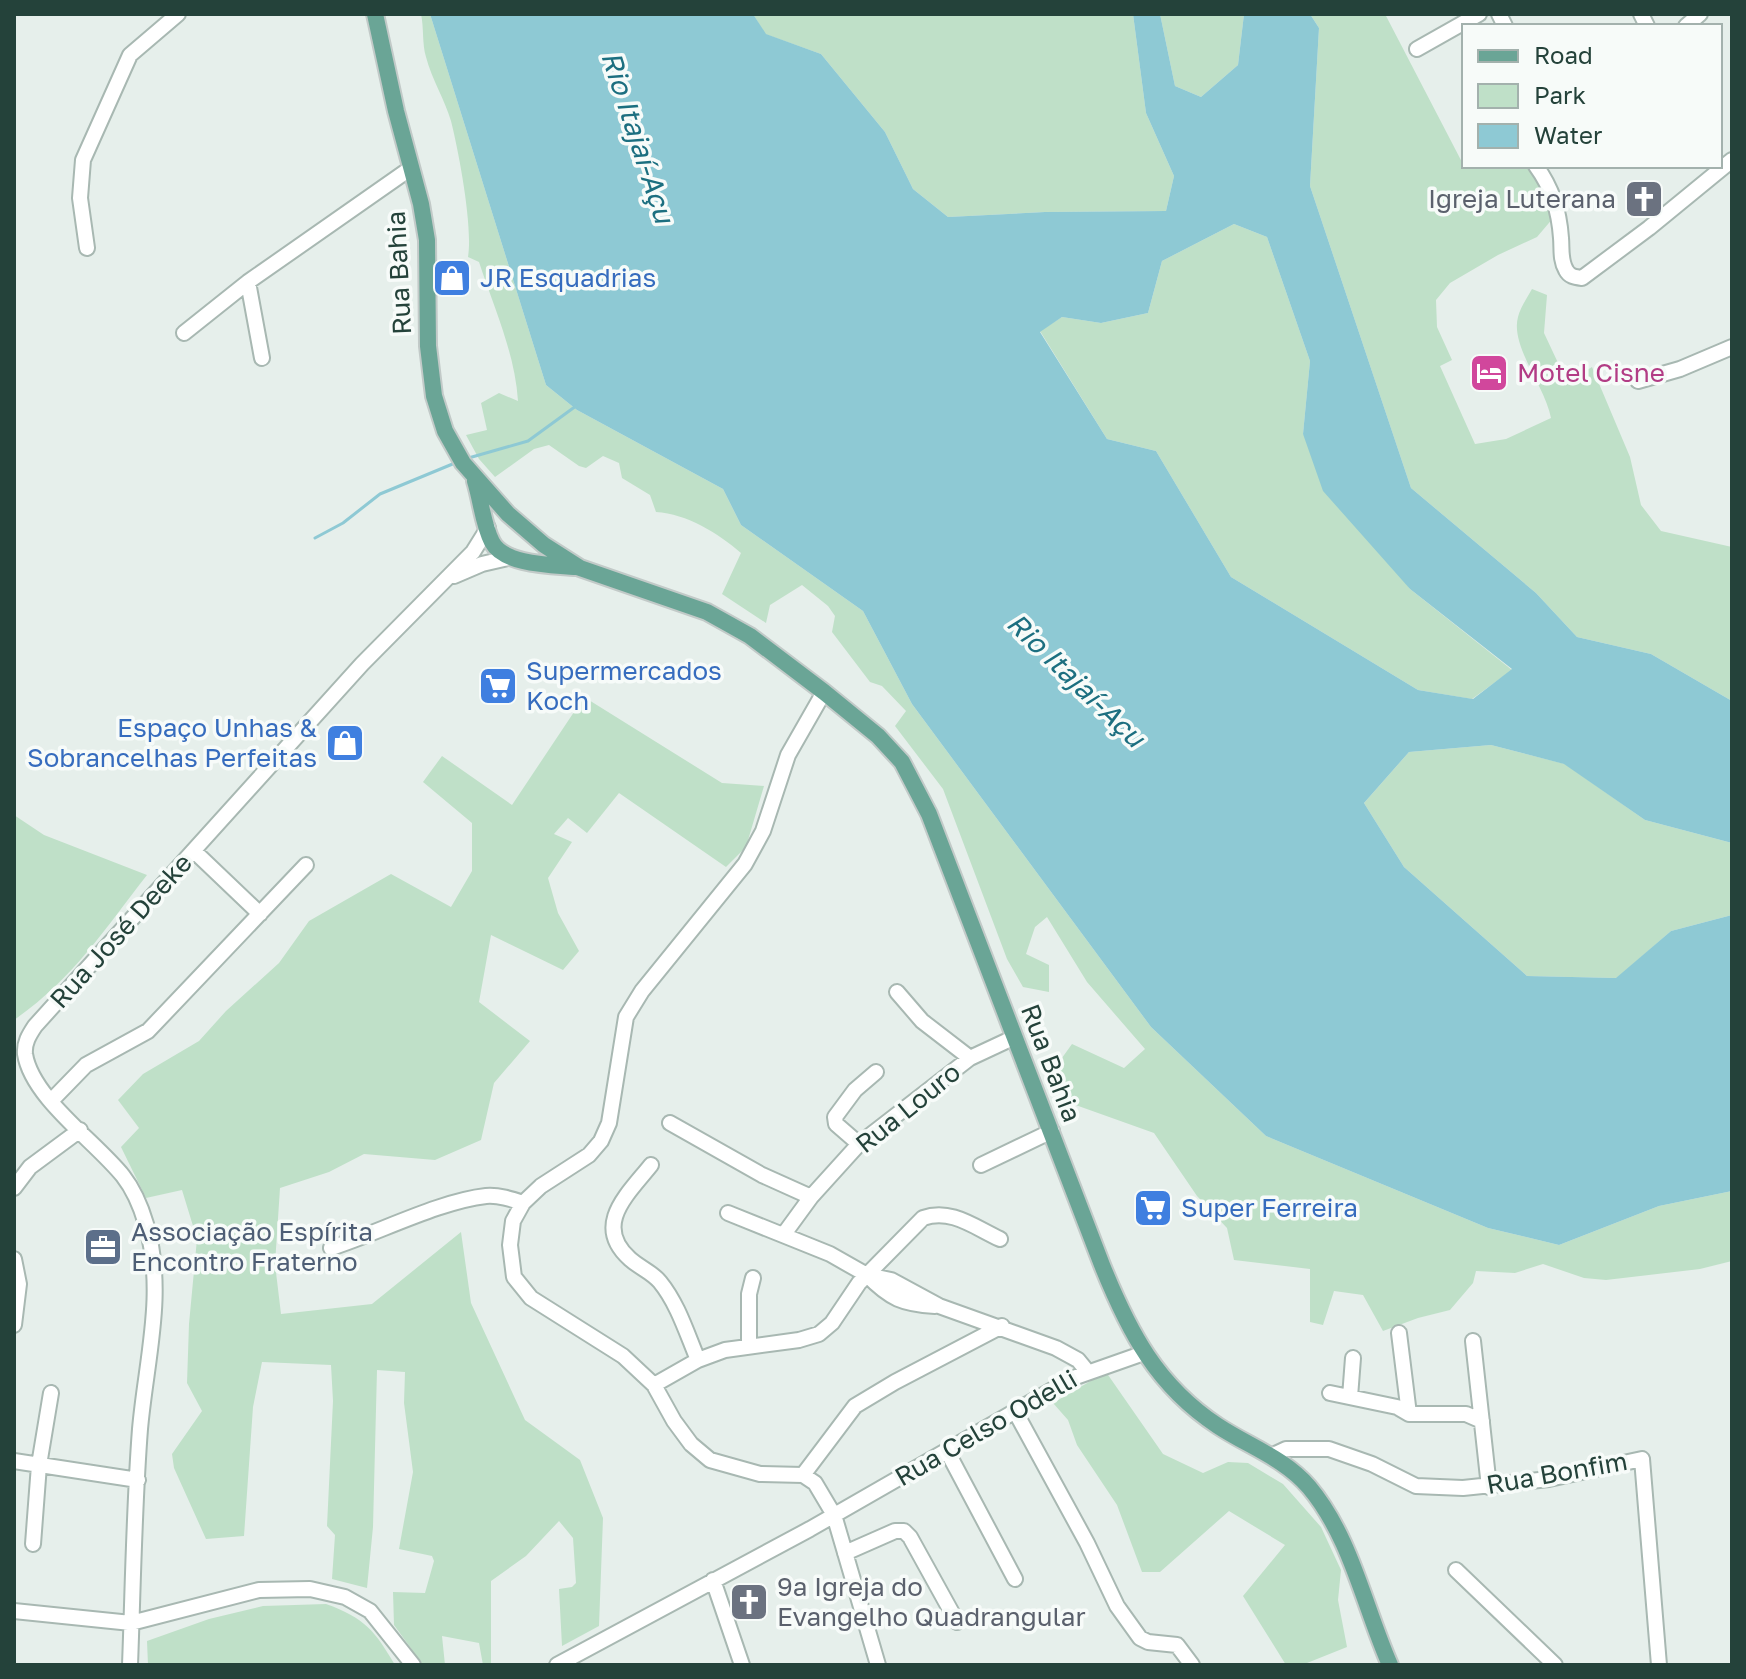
<svg xmlns="http://www.w3.org/2000/svg" width="1746" height="1679" viewBox="0 0 1746 1679" font-family="'Golos Text',sans-serif">
<style>
.green{fill:#bfe0c8}
.water{fill:#8ec9d4;fill-rule:evenodd}
.lines{fill:none;stroke-linecap:round;stroke-linejoin:round}
.stream{stroke:#8ec9d4;stroke-width:3}
.minor-casing{stroke:#a8b8b2;stroke-width:18}
.major-casing{stroke:#c2cac8;stroke-width:20}
.minor{stroke:#fff;stroke-width:14}
.major{stroke:#6aa596;stroke-width:16}
.labels{text-anchor:middle;stroke-width:7;stroke-linejoin:round;paint-order:stroke}
.worship-label{font-size:26px;fill:#5b616d;stroke:#f7fbf9;text-anchor:end}
.street-label{font-size:26px;fill:#24423a;stroke:#f7fbf9}
.shop-label{font-size:26px;fill:#366cbe;stroke:#f7fbf9;text-anchor:start}
.hotel-label{font-size:26px;fill:#b23c85;stroke:#f7fbf9;text-anchor:start}
.service-label{font-size:26px;fill:#4e5e75;stroke:#f7fbf9;text-anchor:start}
.water-label{font-size:28px;font-style:italic;fill:#1c6f80;stroke:#f7fbf9}
</style>
<rect width="100%" height="100%" fill="#e6efeb"/>
<path class="green" d="M421,14h9l116,371 31,25 146,79 18,36 122,86 49,93 239,323 115,109 222,92 71,17 100,-39 73,-15v70l-32,8 -94,11 -22,-2 -41,-14 -28,9 -39,-2 -3,12 -23,27 -32,8 -35,13 -20,-36 -29,-4 -11,34 -13,-3v-53l-76,-9 -7,-32 -30,-32 -43,-63 -84,-30 -16,-34 18,-25 52,24 21,-19 -58,-67 -40,-65 -12,10 -9,27 23,11v27l-26,-5 -16,-28 -64,-170 -48,-63 11,-15 -24,-25 -12,-4 -38,-50 3,-16 -7,-10 -26,-21 -32,20 -4,18 -44,-29 19,-41c-23,-20 -54,-39 -85,-41l-6,-17 -28,-17 -3,-15 -16,-7 -17,12 -7,-2 -30,-21 -15,4 -39,28 -16,-18 -13,-24 21,-5 -6,-27 18,-10 19,8c-3,-48 -24,-93 -39,-139l-11,-5c5,-30 -9,-104 -17,-136 -6,-21 -19,-41 -25,-64 -4,-13 -2,-29 -5,-43z
M753,14h380l13,99 28,63 -8,35 -121,1 -97,5 -35,-28 -28,-57 -64,-78 -56,-20z
M1160,14h84l-6,51 -37,32 -26,-11z
M1310,14h75l79,152h63l25,33 2,18 -17,20 -39,18 -48,28 -14,17 1,27 15,33 -12,6 35,78 31,-5 45,-21c-5,-30 -41,-72 -33,-101 2,-9 9,-19 14,-28l15,6 -3,38 23,49 25,-15 38,90 11,48 20,26 71,16v154l-81,-47 -74,-17 -41,-44 -125,-105 -101,-302 9,-158z
M1234,224l33,13 43,124 -7,73 107,155 102,81 -40,29 -54,-9 -187,-113 -75,-126 -49,-12 -67,-108 22,-14 39,6 47,-10 14,-52z
M584,697l138,86 42,3 -18,61 -20,20 -107,-74 -32,40 -19,-15 -14,16 18,8 -24,36 10,35 21,38 -16,19 -72,-35 -12,67 51,39 -36,42 -13,57 -46,20 -71,-6 -35,18 -49,16 -5,76 6,50 91,-10 89,-72 10,71 54,117 55,40 23,58 -4,108 -37,20 -3,-57 13,-2 4,-4 -3,-45 -14,-17 -33,35 -35,25v84h-8l-4,-22 -37,-7 3,29h-22l-29,-40 -1,-33 32,1 9,-32 -2,-5 -33,-7 14,-77 -9,-69 1,-31 -28,-2 -4,157 -6,61 -35,-9 3,-44 -8,-9 6,-125 -2,-36 -69,-3 -9,45 -9,129 -38,3 -32,-71 -2,-14 30,-43 -15,-28 2,-59 8,-85 -15,-49 -36,8 -25,-51 18,-19 -21,-28 25,-26 56,-33 27,-30 53,-48 30,-42 82,-47 60,33 21,-36v-48l-49,-41 19,-26 70,49z
M1491,745l74,19 80,56 87,23v72l-61,16 -54,47 -90,-2 -123,-109 -40,-64 45,-51z
M14,815l30,20 103,40c-43,55 -74,104 -133,145z
M1106,1372l57,82 40,19 25,-11 20,1 35,21 38,43 20,43 -3,30 9,47 -45,18h-16l-43,-69 42,-51 -56,-34 -69,61h-18l-25,-67 -40,-60 -9,-25 -15,-17z
M326,1604c39,14 49,27 69,61h-247l-1,-24 62,-22 54,-13z"/>
<path class="water" d="M430,14h323l13,20 55,20 64,78 28,57 35,28 97,-5 121,-1 8,-35 -28,-63 -13,-99h27l15,72 26,11 37,-32 6,-51h66l9,14 -9,158 101,302 125,105 41,44 74,17 81,47v142l-87,-23 -81,-56 -73,-19 -82,7 -45,51 40,64 123,109 89,2 55,-47 61,-16v276l-73,15 -100,39 -71,-17 -222,-92 -115,-109 -239,-323 -49,-93 -122,-86 -18,-36 -146,-79 -31,-25zM1234,224l33,13 43,124 -7,73 20,57 87,98 102,80 -39,30 -55,-9 -187,-113 -75,-126 -49,-12 -67,-107 22,-15 39,6 47,-10 14,-52z"/>
<g class="lines">
<path class="stream" d="M465,459l63,-18 48,-35
M315,538l28,-15 37,-29 75,-31"/>
<defs>
<path id="minor" d="M1499,14l6,12
M1641,14l6,12
M1686,26l14,-12
M1417,49l62,-35
M1536,166c16,22 23,44 25,72 1,10 -1,22 5,32 3,6 8,7 16,8l67,-50 83,-68
M87,248l-7,-50 3,-38 47,-105 48,-41
M248,282l14,76
M184,333l64,-51 163,-114
M1638,381l42,-12 52,-22
M454,576l28,-12 30,-7
M824,692l-36,63 -25,76 -18,33 -103,127 -16,26 -17,106 -8,18 -12,14 -48,31 -18,17 -10,18 -3,24 4,32 17,21 92,58 31,29 20,36 17,23 19,16 50,14 43,1 12,8 19,32 44,150
M194,851l66,63
M897,992l25,29 48,37
M51,1101l35,-36 62,-34 158,-166
M670,1123l92,52 49,22
M859,1144l-23,-20 -1,-7 20,-27 21,-18
M651,1165c-23,29 -59,60 -21,94 10,9 22,13 30,23 18,22 27,52 38,78
M981,1165l71,-34
M14,1188l16,-21 50,-37
M728,1213l102,41 37,21 24,5 48,26 117,42 22,12 9,11
M784,1234l27,-37 48,-53 111,-86 45,-21
M331,1248c47,-15 109,-47 155,-52 13,-1 25,3 37,7
M14,1259l5,25 -5,41
M867,1275c23,24 36,29 68,31
M1399,1333l10,81
M1473,1341l16,146
M749,1345v-51l4,-16
M654,1385l44,-25 27,-10 74,-10 20,-6 13,-11 27,-40 64,-65c28,-10 51,9 77,21
M1330,1393l67,14 12,7h57l16,7
M1350,1397l3,-39
M1016,1413l71,130 30,63 23,32 8,4 29,3 15,20
M947,1451l68,128
M1273,1455l13,-6h43l43,15 44,22 47,2 86,-9 93,-20 17,206
M14,1461l124,19
M803,1475l52,-69 40,-24 107,-56
M33,1544l6,-79 12,-72
M845,1553l50,-22h9l6,6 47,85
M1456,1570l99,95
M713,1580l29,85
M14,1611l117,12 128,-33 51,-1 35,8 25,14 43,54
M130,1665c3,-79 4,-158 10,-236 6,-69 26,-136 6,-205 -5,-17 -12,-34 -23,-48 -28,-35 -91,-78 -98,-122 -1,-11 4,-19 10,-28l327,-362 111,-112 15,-24
M557,1665l253,-136 263,-151 71,-25"/>
<path id="major" d="M375,14l21,97 25,93 6,36 1,106 6,50 11,35 18,32 45,51 36,31 36,23 127,44 43,24 74,56 54,44 24,26 27,52 173,451c27,67 55,121 116,161 32,21 66,32 91,61 42,50 55,119 81,178
M475,481c6,19 8,44 17,61 12,23 60,23 82,25"/>
</defs>
<use href="#minor" class="minor-casing"/>
<use href="#major" class="major-casing"/>
<use href="#minor" class="minor"/>
<use href="#major" class="major"/>
</g>
<defs>
<symbol id="church-square" viewBox="-11 -11 22 22"><rect x="-9" y="-9" width="18" height="18" rx="4" fill="#6b7280" stroke="#f7fbf9"/><path d="M-1.2-6h2.4v3.5h3.3v2.4h-3.3V6h-2.4V-.1h-3.3v-2.4h3.3Z" fill="#fff"/></symbol>
<symbol id="shop-square" viewBox="-11 -11 22 22"><rect x="-9" y="-9" width="18" height="18" rx="4" fill="#3f7fe0" stroke="#f7fbf9"/><path d="M-5-2.5h2.3a2.7 3.5 0 0 1 5.4 0H5L5.5 6h-11ZM-1.5-2.5h3a1.5 2.3 0 0 0-3 0Z" fill="#fff"/></symbol>
<symbol id="hotel-square" viewBox="-11 -11 22 22"><rect x="-9" y="-9" width="18" height="18" rx="4" fill="#d1479c" stroke="#f7fbf9"/><path d="M-6-4.5h1.5V1H6V5H4.5V3h-9V5H-6ZM-4 0a1.8 1.8 0 1 1 3.6 0ZM.5 0V-2.5h3Q6-2.5 6 0Z" fill="#fff"/></symbol>
<symbol id="supermarket-square" viewBox="-11 -11 22 22"><rect x="-9" y="-9" width="18" height="18" rx="4" fill="#3f7fe0" stroke="#f7fbf9"/><path d="M-6-5.5h2.5l.6 2H6L4.5 2H-2.5L-4.4-4H-6ZM-1.5 3.2a1.3 1.3 0 1 0 .1 0ZM3 3.2a1.3 1.3 0 1 0 .1 0Z" fill="#fff"/></symbol>
<symbol id="office-square" viewBox="-11 -11 22 22"><rect x="-9" y="-9" width="18" height="18" rx="4" fill="#5c6f8a" stroke="#f7fbf9"/><path d="M-6-3h4V-5.5h4V-3h4V5H-6ZM-1-4.5V-3h2v-1.5ZM-6 0V1H6V0Z" fill="#fff"/></symbol>
</defs>
<g fill-rule="evenodd">
<use href="#church-square" x="1622" y="177" width="44" height="44"/>
<use href="#shop-square" x="430" y="256" width="44" height="44"/>
<use href="#hotel-square" x="1467" y="351" width="44" height="44"/>
<use href="#supermarket-square" x="476" y="664" width="44" height="44"/>
<use href="#shop-square" x="323" y="721" width="44" height="44"/>
<use href="#supermarket-square" x="1131" y="1186" width="44" height="44"/>
<use href="#office-square" x="81" y="1225" width="44" height="44"/>
<use href="#church-square" x="727" y="1580" width="44" height="44"/>
</g>
<g class="labels">
<g class="worship-label">
<text x="1616" y="208">Igreja Luterana</text>
<text x="777" y="1596" text-anchor="start">9ª Igreja do<tspan x="777" dy="30">Evangelho Quadrangular</tspan></text>
</g>
<g class="street-label">
<text transform="translate(399 273) rotate(-93)" y="9">Rua Bahia</text>
<text transform="translate(121 931) rotate(-48)" y="9">Rua José Deeke</text>
<text transform="translate(1051 1063) rotate(69)" y="9">Rua Bahia</text>
<text transform="translate(908 1108) rotate(-39)" y="9">Rua Louro</text>
<text transform="translate(986 1428) rotate(-30)" y="9">Rua Celso Odelli</text>
<text transform="translate(1557 1473) rotate(-10)" y="9">Rua Bonfim</text>
</g>
<g class="shop-label">
<text x="480" y="287">JR Esquadrias</text>
<text x="526" y="680">Supermercados<tspan x="526" dy="30">Koch</tspan></text>
<text x="317" y="737" text-anchor="end">Espaço Unhas &amp;<tspan x="317" dy="30">Sobrancelhas Perfeitas</tspan></text>
<text x="1181" y="1217">Super Ferreira</text>
</g>
<g class="hotel-label">
<text x="1517" y="382">Motel Cisne</text>
</g>
<g class="service-label">
<text x="131" y="1241">Associação Espírita<tspan x="131" dy="30">Encontro Fraterno</tspan></text>
</g>
<g class="water-label">
<text transform="translate(638 137) rotate(72)" y="10">Rio Itajaí-Açu</text>
<text transform="translate(1076 680) rotate(44)" y="10">Rio Itajaí-Açu</text>
</g>
</g>
<rect width="1746" height="1679" fill="none" stroke="#24423a" stroke-width="32"/>
<rect x="1462" y="24" width="260" height="144" fill="#f7fbf9" stroke="#a3b1ad" stroke-width="2"/>
<rect x="1478" y="50" width="40" height="12" fill="#6aa596" stroke="#a3b1ad" stroke-width="2"/>
<text x="1534" y="64" font-size="24" fill="#24423a">Road</text>
<rect x="1478" y="84" width="40" height="24" fill="#bfe0c8" stroke="#a3b1ad" stroke-width="2"/>
<text x="1534" y="104" font-size="24" fill="#24423a">Park</text>
<rect x="1478" y="124" width="40" height="24" fill="#8ec9d4" stroke="#a3b1ad" stroke-width="2"/>
<text x="1534" y="144" font-size="24" fill="#24423a">Water</text>
</svg>
